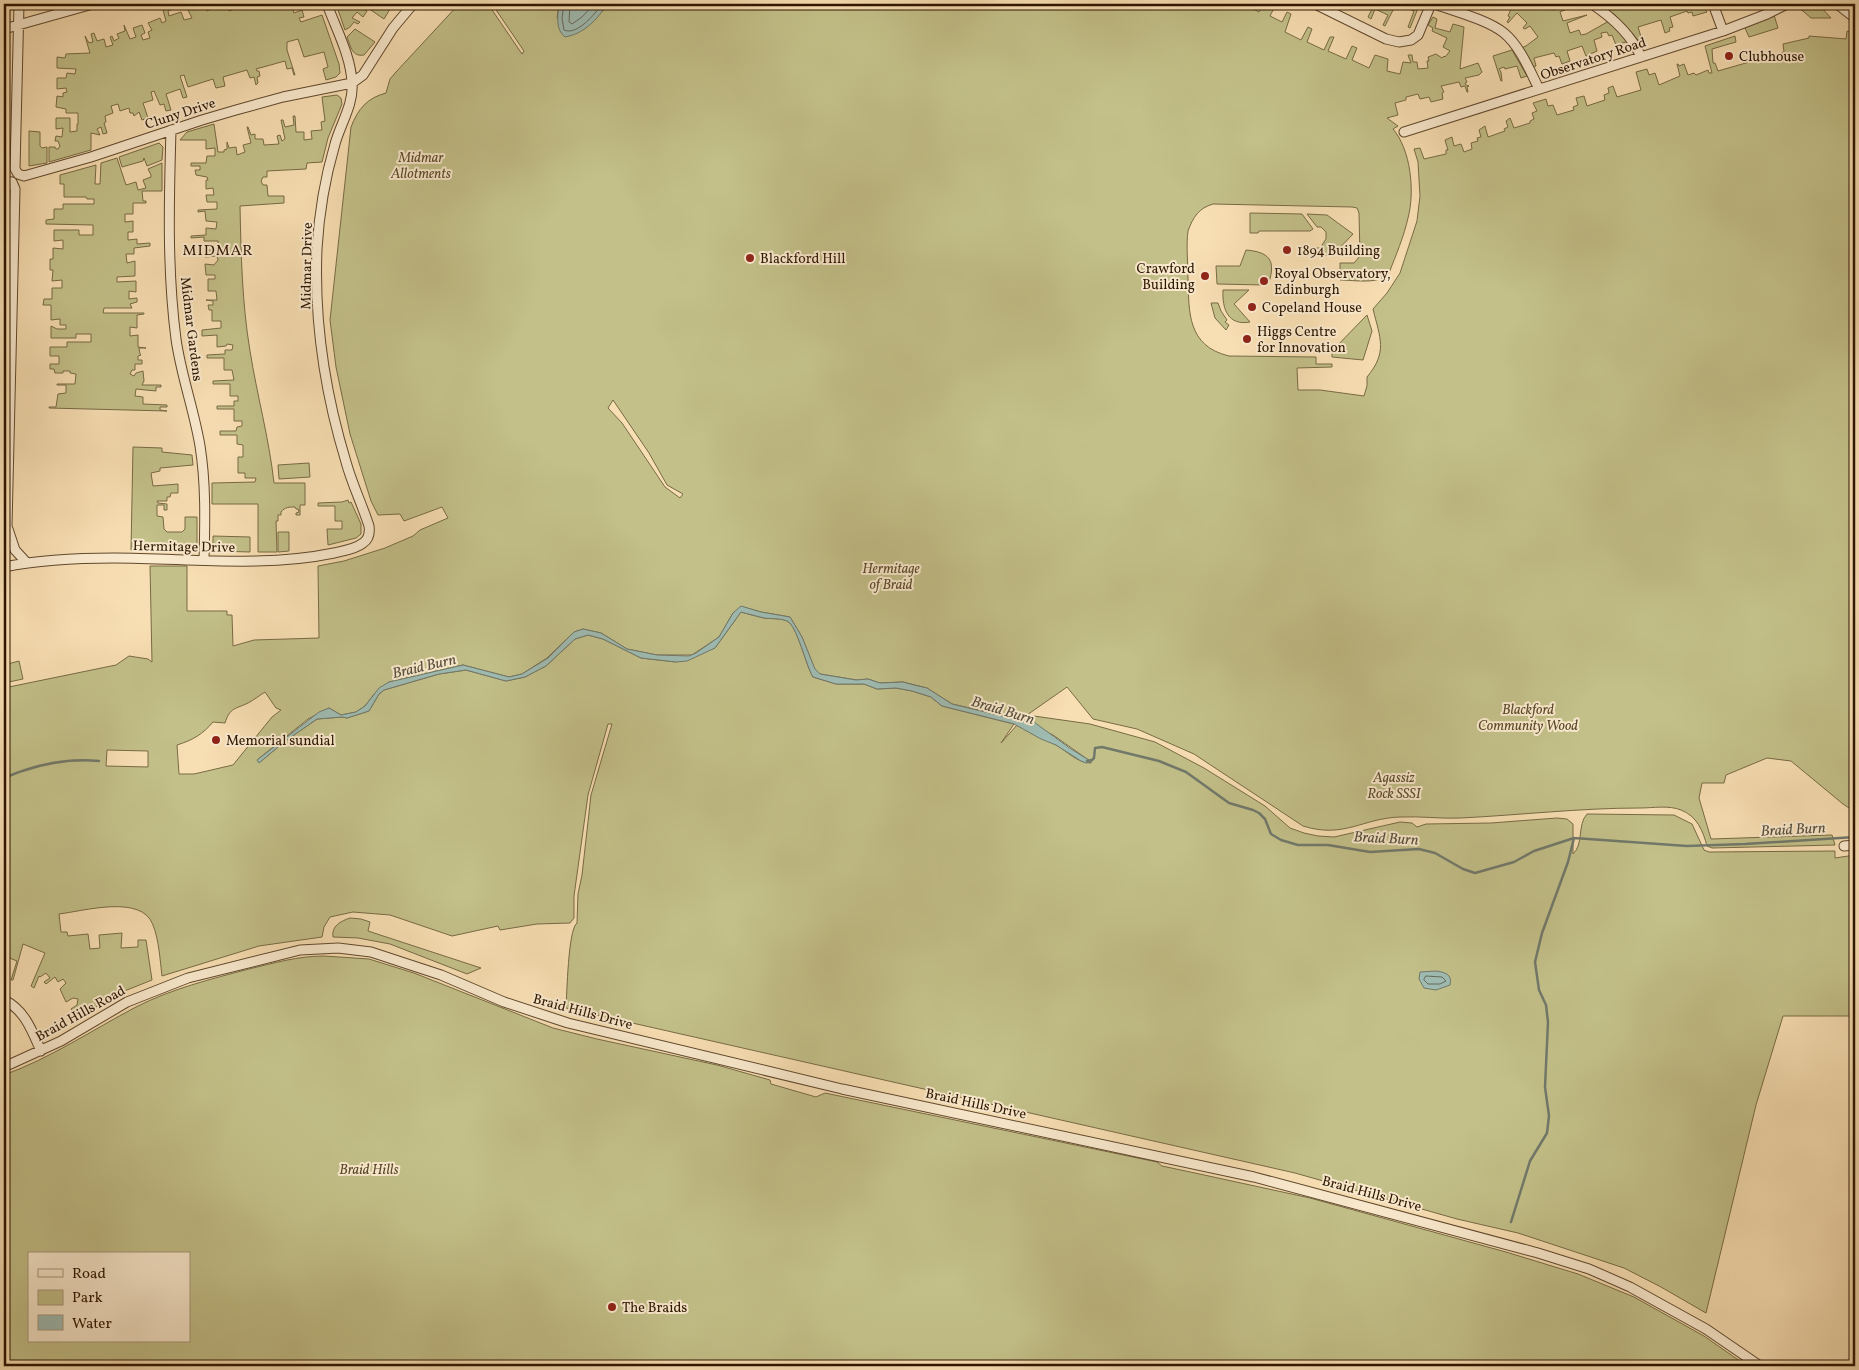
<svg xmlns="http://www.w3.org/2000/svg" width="1859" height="1370" viewBox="0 0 1859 1370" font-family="Vollkorn,serif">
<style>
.green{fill:#c3c089;stroke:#786a44;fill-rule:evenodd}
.water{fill:#9fbcb3;stroke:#71796b}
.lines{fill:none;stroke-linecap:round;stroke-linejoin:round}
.shore{stroke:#66685a;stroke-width:1}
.stream{stroke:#71796b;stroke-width:2.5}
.minor-casing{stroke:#60482d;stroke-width:11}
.minor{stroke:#faeace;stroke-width:9}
.poi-dot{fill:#8f2418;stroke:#faeace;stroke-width:2}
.labels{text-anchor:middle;stroke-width:4;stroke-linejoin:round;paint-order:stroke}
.poi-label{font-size:14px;fill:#2d1500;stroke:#faeace;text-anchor:start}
.street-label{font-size:14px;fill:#2d1500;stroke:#faeace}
.park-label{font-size:14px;font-style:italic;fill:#5a4829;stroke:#faeace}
.neighbourhood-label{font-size:15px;letter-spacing:1px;fill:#2d1500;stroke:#faeace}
.water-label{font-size:15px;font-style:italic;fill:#554f3f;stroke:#faeace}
</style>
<rect width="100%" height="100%" fill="#f8dfb3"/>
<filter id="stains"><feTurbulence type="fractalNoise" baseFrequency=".004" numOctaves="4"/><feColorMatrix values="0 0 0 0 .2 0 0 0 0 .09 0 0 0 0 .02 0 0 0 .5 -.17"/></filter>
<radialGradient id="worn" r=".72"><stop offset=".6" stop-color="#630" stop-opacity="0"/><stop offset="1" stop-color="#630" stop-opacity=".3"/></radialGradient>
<path class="green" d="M168,4h3l2,5 -5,2 1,5 12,-4 3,8 8,-2 -4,-8 6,-3 -1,-3h11l3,7 4,-2 -2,-5h13l1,3 4,-2 2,6 3,-1 -2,-6h46l1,4 7,-3 1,4 7,-3 2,7 8,-3 2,7 -5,1 2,4 21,-7 17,49 1,9 -4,4 -10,3 -3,-11 5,-2 -4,-15 -20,5 -6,-18 -11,3v8l8,25h-1l-2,-7 -5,1 -2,-8 -29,8 1,2h2l1,5 -3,1 1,6 -2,2 -2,-8 -4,1 -3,-8 -24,7 2,9 -9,2 -3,-9 -25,8 -4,-12 -4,1 7,21 -4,1 -3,-9 -14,5 5,16 -5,1 -2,-7 -4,1 -6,-14 -3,1 2,8 -10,3 5,15 -6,2 -3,-8 -5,4 -1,-3h-3l-1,-5 -9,3 -2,-7 -7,2 2,7 -8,3 1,6 -2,1 3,10 -4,1 -2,-7 -4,2 3,6 -9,-2v17l-42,12v-15h6l1,2h2l2,-3 -2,-5h-3l1,-5 6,1 1,-9 -7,1v-11h14v14l7,-1v-7h1v-11h-12v-4l-10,-2 1,-11 6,1v-4l4,-1 -1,-4 -9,1v-11h9l1,-5 8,1 1,-5 -19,-1v-11l8,1 1,-4 24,-1 -5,-17 4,7 4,-1 -2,-8 3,-1 3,8 7,-2 2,8 7,-2 -3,-8 2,-1 2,5 5,-3 -2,-4 8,-3 -1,-6 6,14 6,-2 -3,-9 9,-3 3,8 -4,2 2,5 7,-2 -2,-6 4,-2 -4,-7 12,-5 2,5 4,-2 -3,-11 6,-2z
M336,4h25l-1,2 7,5 -4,6 -6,-5 -5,6 8,4 -2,2 -4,-2 -4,5 -5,3z
M362,4h24l4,5 -6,10z
M459,4h29l34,50 2,-3 -32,-47h67l-2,14 46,-7 4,-7h637l15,8 4,-8h6l6,2 -5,10 12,6 5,-10 4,2 -6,18 16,8 7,-13 4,2 -5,13 17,8 6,-13h4l-6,14 18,8 6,-13 5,2 -5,12 17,8 6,-13 13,4 -1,12 13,3 3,-12 8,1 -3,-8h4l1,7h4l1,7 10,-1 -1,-7h2l-1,-4 8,-3 6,4 2,-2 1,1 5,-6 -7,-4 4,-9 -15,-7 1,-3 -5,-3 5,-8 4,2 -2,9 15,4 3,-8 11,3 -4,42 18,-6 4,9 -3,3 -14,3 2,4 -2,1 1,2 3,1 -2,1 1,5h-1l-2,-6 -4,1 -2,-5 -18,4 3,6 -2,1 1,6 -12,3 -2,-5 -9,2 -2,-5 -12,3v3l-11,3 3,12 -11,3 11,8 -5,3c18,21 22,63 15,89 -4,18 -12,37 -19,55 -10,12 -34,7 -49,7v-17h14l6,-7 -1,-43 -2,-5 -5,-1 -139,-3c-14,4 -20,13 -25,27 -2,15 0,31 0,47 1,34 -1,68 41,78l87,1v7h16v3l-35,1 1,22h22l44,6 3,-10v-9c21,-25 13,-39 6,-68l14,-16 13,-20 17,-52 3,-25 -2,-34 -4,-13 6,-1 4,11 22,-5v-4h2l-3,-10 7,-3 2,9 7,-2 3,8 8,-3 -1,-6 7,-2 -1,-3 4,-1 -2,-7 6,-4 3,11 17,-6 -1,-2 4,-2 -2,-6 4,-3 4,10 16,-5v-2l4,-2 -2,-6 5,-2 -4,-8 13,-4 2,7 5,-1 4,10 17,-5 -1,-3 5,-2 -2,-7 8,-2 3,10 18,-6 -1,-5 5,-2 -1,-5 5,-2 4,11 24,-7 -5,-18 11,-3 2,6 6,-2 4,12 21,-9 -3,-12h1l1,2 5,-2 4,11 6,-2 2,2 12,-5 1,3h3l-7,-27 30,-10 1,6 -24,7 1,14h2l3,8 66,-19 -1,-8 26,-6v-2l37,3 1,-8 8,2v779l-12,-8 -52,-43 -24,-3 -41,17 -2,8h-22l-3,15 12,41 121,-4 3,10 -123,3 -5,-2c-4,-15 -10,-30 -26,-36 -12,-5 -28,-2 -41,-2 -60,0 -119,7 -179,10 -20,1 -40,-2 -61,-1 -37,1 -56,22 -97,9l-109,-72 -57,-25 -44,-10 -26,-32 -40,28 63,9 65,18 49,26 61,38 25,22 14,5 14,3 16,1 66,-15 12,1 5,4 9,-3 65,-1 66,-5 10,1 6,5v30c11,-10 4,-29 14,-40l87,1 18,9 12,26 5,2 126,-1v7l20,-3v161h-72l-27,89 -50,208 -45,-26 -37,-19 -106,-35 -61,-14 -162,-46 -729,-165c1,-15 2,-78 11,-85l1,-29 4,-19 9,-80 21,-71h-4l-20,71 -14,101v22l-4,5 -33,1 -37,6 -2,-4 -46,10 -62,-21 -37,-3 -23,5 -6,10 -2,10 -63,9 -97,30c-2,-16 -3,-36 -9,-51 -11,-31 -69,-14 -94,-11l2,18h6l1,4 20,-2 2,15 10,-1 -1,-13 23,-2 -1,15 17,-1v-7h8l6,40 -35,14 -39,24 -7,-9 6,-4 1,-6 -5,-1 -7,4 -6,-13 6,-6 -3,-4 -5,3 -3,-5 -9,7 -2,-2 6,-4 -4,-5 -6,4 -1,-1 -5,12 -3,-2 14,-33 -22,-9 -10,36h-2l6,-19 -10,-4 3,-10 -6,-1v-258l112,-23 13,-9 19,3 4,3 -2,-96h37v45h40v4h5l1,31 21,-6 65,-2 -1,-72 26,-5 41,-13 28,-12 7,-6 28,-12 -6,-11 -38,14 -4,-7 -22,1 -7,-14 -21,-67 -14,-67 -6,-47 21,-193c7,-18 16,-29 35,-34l4,-14 6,-7zM613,400l36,53 18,32 16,9 -3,4 -15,-11 -43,-64 -14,-15zM743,607l18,5 29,5 12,20 13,33 5,4 37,6 11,-1 12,4 23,-1 24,6 25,16 67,15 6,-3 -3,4 31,15 37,26 1,2c-14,0 -24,-12 -35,-18 -12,-7 -26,-14 -39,-20l-16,18 13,-19 -72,-18 -11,-9 -19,-6 -16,-3 -19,1 -13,-5h-28l-23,-7c-7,-11 -16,-52 -26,-56 -6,-3 -16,-2 -23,-3 -8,-2 -16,-4 -23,-6l-26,36 -39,14 -35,-4 -38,-19 -15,-4 -13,4 -29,27 -21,11 -19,4 -40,-11 -27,4 -55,16 -5,4 -10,17 -22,7 -5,-1 -25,2 -33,23 -24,20 -3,-2 51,-41 21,-11 12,7 15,-3 9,-6 10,-13 14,-11 74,-17 46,12 13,-3 25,-16 27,-26 9,-3 18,4 26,16 30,6h35l27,-18 14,-24zM265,692l11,16 5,2 -9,7 -39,48 -39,9h-15l-2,-29c16,-5 26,-11 36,-23l12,1c5,-16 11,-14 23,-20 6,-3 12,-8 17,-11zM107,750l41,1v16l-42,-1z
M1371,4h42l6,2 -9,22 -2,-1 6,-16 -18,-7 -11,22 -2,-1 5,-10 -13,-6 -4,10 -3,-2 5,-10z
M1502,4h50l2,6 25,-6 -19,8 3,9 24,-6 -20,8 3,10 9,-3 2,5 5,-1 23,-13 20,20 -13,4 -4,-10 -3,1 -2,-4 -6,1 1,4 -8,3 3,11 -11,5 -4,-10 -15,5 3,10 -8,3 -3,-8 -3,1 -2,-4 -20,5 2,8 -4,1 -11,-19 5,-2 12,-9 -8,-11 -5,3 -2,-1 4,-5 -10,-10 -9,10 -1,-1 3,-5 -2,-1 3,-7z
M1597,4h64l5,5 5,-4 2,2 4,-3h25l5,8 -14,4 -1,-4 -4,1 -1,-2 -17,6 3,10 -4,1 1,3 -5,2 -4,-13 -23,7 4,13 -3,1 -24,-26z
M1799,4h19l13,14h-20l-14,-12z
M1774,15l4,13 -29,9 -4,-9z
M355,29l20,13 -11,13c-12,2 -13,-8 -17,-18z
M1512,50l15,26 -6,2 -4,-12 -12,3 -1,-2 -5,2 2,3 1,9h-1l-8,-25z
M337,95l4,3 1,6 -14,34 -6,24 -15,1 -1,6 -39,2v6h-4l-2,4 2,4h4l1,11h16v7l-44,3c1,48 2,97 10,145 7,44 19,87 24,132h31v22h-5v10h-4v-2l3,-1 -1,-3h-2l-1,-2c-6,0 -10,0 -14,5v3h-3v6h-2l1,31h-19v-48h-46v-21l43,-1 1,-4h-11v-5h-7v-16h5v-12l-6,-1v-9h-17v-4h16l1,-4 5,-1v-5h-8v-12h-17v-3h17v-5h4v-5h-8v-12h-17v-3l21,-1 -2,-10h-8v-12h-17v-3l18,-1v-4h7l1,-5 -6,-1 -1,2 -9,1v-12l-15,1v-6l19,-2v-7h-9v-11h-3l-1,-5h5v-4l-7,-1h11l-1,-9h-8v-12h7v-4h-9l-1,-11 9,1 4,-5 -1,-4 -12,1v-7h13v-9h-14v-4l-13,1v-2l15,-1v-7l10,1 1,-7 -11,-1 -1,-10 -7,1v-2l19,-1v-7h-10l-1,-7h8l-1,-7 -7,1v-9h2l-1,-3 -11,-2 -1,-5h5v-4h-9v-3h15l1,-7h8v-8l-9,1v-9h-26l7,-8 27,-8 4,28h6v-2l3,-1v-7l2,6 7,-1 1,8 8,-3 -2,-7 8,-2 -4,-16h1l3,8 4,-1v5h8l1,6 15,-1 -2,-8 3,-1 2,6 3,-2 -4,-19h2l2,7 9,-2 -1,-9h2l1,16h8v8l8,-1 -1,-8 11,-1 -1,-8 4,-1 -3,-24z
M29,131l11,1v14l2,2 5,-1v16l-18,3z
M159,143l4,4 -1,13 -15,6 -3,-8 -1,3 -21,6 -3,-10z
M117,158l9,27 10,-3 2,8 8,-2 -3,-8 8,-3v-2l-3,-6 14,-6v28h-20l1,10h3v2h-13v11h-8v8l8,-1v11h-5v8l9,-1v5l13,-1v3l-16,2v6h-8l1,9 8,-2v15l-18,1v5l19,-1v11l-7,-1v8l8,-1v4l-7,2 2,4h-28l-1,5h41v1l-7,1v13l-7,-1v9l8,-1v12l8,1h-7l1,6 1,1 -3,1v4h4v4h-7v6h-3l-2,4 4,2 2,-3 7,-2 1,10 -2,4h19v2h-5v4l-20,-2 -1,7 8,1v7l24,1v2h-7v3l7,1 -118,-3v-1h7l2,-13 8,-1v-8h-9v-1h18l1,-10 -6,-1v-2h-7v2h-8l-1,-4h-4v-5h9v-8h-9v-9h17v-5h24v-8h-15v4h-25v-12l6,3h9v-4h-6v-6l-9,1v-15h-8l1,-6h8v-11h10v-8l-10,1 1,-11h-3v-11h3v-11l10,1v-9l-9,1v-11h25v5h14v-10l-47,-1v-4l8,-1v-10h9v-5h31v-5h-7l-1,-2h-22v-13h-4v-9l36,-10 -1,19h5l1,-21z
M1250,213l52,1 11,15 -3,2h-51l-1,2h-8z
M1307,214l20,1 26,19 -20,21 -18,1 -8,-6 1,-2h14v-3l4,-6v-7l-5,-5h-4z
M1246,250c23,2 30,10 23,32l-5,3 -47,-1 -1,-18h24z
M1223,290h26l-15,14 16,18c-22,4 -28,-13 -27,-32z
M1211,303h7l3,8 6,9 -2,2 4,3 -3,5 -11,-12z
M1367,315l5,16 -9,29 -31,-3v-6z
M133,447l29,1v4l30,3 1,10 -33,3v3l-9,2 2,13 25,-2v9h-7l-1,4h-3v4h-10l1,2 9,1v6h-3v-5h-7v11l6,1 1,12 3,3h15l3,-3v-12h12v26l-4,7h-62z
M309,463l1,14 -31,2 -1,-14z
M348,500l1,3 2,-1 10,22v10l-5,4 -28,7 -1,-16h15v-8h-7v-15h-17v-3l24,-1z
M278,532h11v19l-11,1z
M213,536l37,1v15l-33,-1 -4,-4z
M19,661l4,18 -19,4v-18z
M350,918l11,1 9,3 -2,9 113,37 -14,6 -77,-30 -32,-6 -25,-1c-2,-11 8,-16 17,-19z
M324,956l45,3 45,14 139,55 44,11 120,26 53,15 1,4 45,13 9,-4 332,69 5,4 33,7 115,25 196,54 72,22 56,23 70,39 43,30h-1743v-291c47,-17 88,-45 132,-68 35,-18 75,-28 113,-38 25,-6 49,-13 75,-13zM29,1254h160v87h-160z"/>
<path class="water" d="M559,4h48c-9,15 -23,30 -42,33 -10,-8 -7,-21 -6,-33z
M741,606l20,6 29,5 12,20 13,32 5,5 36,6 12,-1 12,4 23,-1 11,3 13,3 25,16 71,17 4,-4 44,32 21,13 -6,1 -5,-2 -25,-16 -15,-6 -27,-15 -72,-18 -11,-9 -19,-6 -16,-3 -19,1 -13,-5h-28l-23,-7c-7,-11 -16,-52 -26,-56 -7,-3 -16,-2 -23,-3 -8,-2 -16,-4 -23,-6l-26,36 -28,13 -11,1 -35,-4 -38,-19 -15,-4 -13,4 -29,27 -21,11 -19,4 -40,-11 -27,4 -55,16 -5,4 -10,17 -22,7 -5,-1 -25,2 -33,23 -25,21 -2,-3 62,-48 10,-4 12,7 15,-3 9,-6 14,-18 10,-6 74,-17 46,12 13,-3 26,-16 26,-26 9,-3 18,4 26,16 30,6 32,1 7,-3 23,-16 14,-24z
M1436,971c8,1 17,3 14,14l-14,5 -12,-2 -5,-9 1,-7z"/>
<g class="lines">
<path class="shore" d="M564,4l-2,14 2,12c13,6 31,-16 38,-26
M570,4l-1,18 3,2 10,-7 12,-13
M1426,976l16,1 4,4 -6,3h-12l-4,-4z"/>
<path class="stream" d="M1087,761l5,-1 2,-2 1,-10 7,-1 57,14 27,11 43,31 24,7 6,3 6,6 6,15 10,6 17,5h30l42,7 49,-3 16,4 28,16 12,4 39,-11 20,-11 40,-13 113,8 58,-2 110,-7
M4,778c30,-13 63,-20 95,-17
M1511,1222l19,-61 17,-28 2,-17 -4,-29 3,-65 -2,-17 -7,-15 -4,-28 7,-29 26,-71 6,-24"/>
<defs>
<path id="minor" d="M19,4l-4,165 3,5 6,2 67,-19 111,-37 34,-10 47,-13 69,-14 11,-8 30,-47 20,-24
M1315,4l71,35 13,3 12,-2 7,-5 13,-31
M1435,4c19,7 53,16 69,29 16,13 26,38 35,56
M1592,4c21,14 39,30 49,53
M1713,4l10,27
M1837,4l18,14
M4,29l89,-25
M171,130c-2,70 -4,140 5,209 5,36 18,71 24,107 6,37 5,76 4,114
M1404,132l319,-101 44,-17 20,-10
M4,181l8,1 3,7 -8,337 -3,13
M8,529l7,21 12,13
M4,567c35,-7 74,-9 110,-9 73,0 148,10 220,-5 9,-2 22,-4 29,-10 6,-4 7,-10 6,-17 -7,-22 -17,-42 -23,-64 -21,-69 -32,-141 -29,-213 2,-35 8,-71 18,-105 5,-19 19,-40 17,-61 -1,-27 -16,-54 -25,-79
M1844,846l11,-1
M4,1000c21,10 28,31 37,51
M4,1067l57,-26 66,-39 61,-24 112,-28 38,-2 33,4 70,23 63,27 64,21 274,66 412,88 284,76 51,16 41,18 76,42 54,37"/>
</defs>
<use href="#minor" class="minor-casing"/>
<use href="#minor" class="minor"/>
</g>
<g class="poi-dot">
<circle cx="1729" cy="56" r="5"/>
<circle cx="1287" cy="250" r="5"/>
<circle cx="750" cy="258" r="5"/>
<circle cx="1205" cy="276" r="5"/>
<circle cx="1264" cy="281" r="5"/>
<circle cx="1252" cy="307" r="5"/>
<circle cx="1247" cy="339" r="5"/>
<circle cx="216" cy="740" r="5"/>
<circle cx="612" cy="1307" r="5"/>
</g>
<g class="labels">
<g class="poi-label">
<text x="1739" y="61">Clubhouse</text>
<text x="1297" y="255">1894 Building</text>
<text x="760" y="263">Blackford Hill</text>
<text x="1195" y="273" text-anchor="end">Crawford<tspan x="1195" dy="16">Building</tspan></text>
<text x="1274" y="278">Royal Observatory,<tspan x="1274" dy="16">Edinburgh</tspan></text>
<text x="1262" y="312">Copeland House</text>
<text x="1257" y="336">Higgs Centre<tspan x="1257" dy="16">for Innovation</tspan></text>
<text x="226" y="745">Memorial sundial</text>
<text x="622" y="1312">The Braids</text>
</g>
<g class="street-label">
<text transform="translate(1593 58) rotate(-18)" y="5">Observatory Road</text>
<text transform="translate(180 113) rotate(-18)" y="5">Cluny Drive</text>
<text transform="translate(306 266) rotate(-89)" y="5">Midmar Drive</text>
<text transform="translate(192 329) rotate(83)" y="5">Midmar Gardens</text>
<text transform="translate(184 546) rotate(1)" y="5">Hermitage Drive</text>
<text transform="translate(583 1011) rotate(15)" y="5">Braid Hills Drive</text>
<text transform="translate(80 1013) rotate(-29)" y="5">Braid Hills Road</text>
<text transform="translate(976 1103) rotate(12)" y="5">Braid Hills Drive</text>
<text transform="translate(1372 1193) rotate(15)" y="5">Braid Hills Drive</text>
</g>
<g class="park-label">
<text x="421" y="162">Midmar<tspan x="421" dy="16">Allotments</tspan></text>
<text x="891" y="573">Hermitage<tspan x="891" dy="16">of Braid</tspan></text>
<text x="1528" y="714">Blackford<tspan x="1528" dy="16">Community Wood</tspan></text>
<text x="1394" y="782">Agassiz<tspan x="1394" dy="16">Rock SSSI</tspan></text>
<text x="369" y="1174">Braid Hills</text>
</g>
<g class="neighbourhood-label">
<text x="218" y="255">MIDMAR</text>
</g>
<g class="water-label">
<text transform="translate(424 666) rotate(-13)" y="5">Braid Burn</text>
<text transform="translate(1003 710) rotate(17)" y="5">Braid Burn</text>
<text transform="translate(1793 829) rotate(-3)" y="5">Braid Burn</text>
<text transform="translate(1386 838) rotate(3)" y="5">Braid Burn</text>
</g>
</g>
<rect width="1859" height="1370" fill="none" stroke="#f8dfb3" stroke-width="20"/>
<rect x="5" y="5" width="1849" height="1360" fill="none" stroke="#2d1500" stroke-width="2.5"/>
<rect x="10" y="10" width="1839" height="1350" fill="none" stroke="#2d1500"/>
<rect x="28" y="1252" width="162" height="90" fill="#faeace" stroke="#a8957c"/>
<rect x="38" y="1269" width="25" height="8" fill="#faeace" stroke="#a8957c"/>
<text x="72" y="1278" font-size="15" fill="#2d1500">Road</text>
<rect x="38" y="1290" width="25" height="15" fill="#c3c089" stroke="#a8957c"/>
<text x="72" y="1302" font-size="15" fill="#2d1500">Park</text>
<rect x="38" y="1315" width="25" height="15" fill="#9fbcb3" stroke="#a8957c"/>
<text x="72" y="1328" font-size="15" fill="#2d1500">Water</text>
<rect width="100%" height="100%" filter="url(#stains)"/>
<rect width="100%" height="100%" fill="url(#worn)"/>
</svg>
